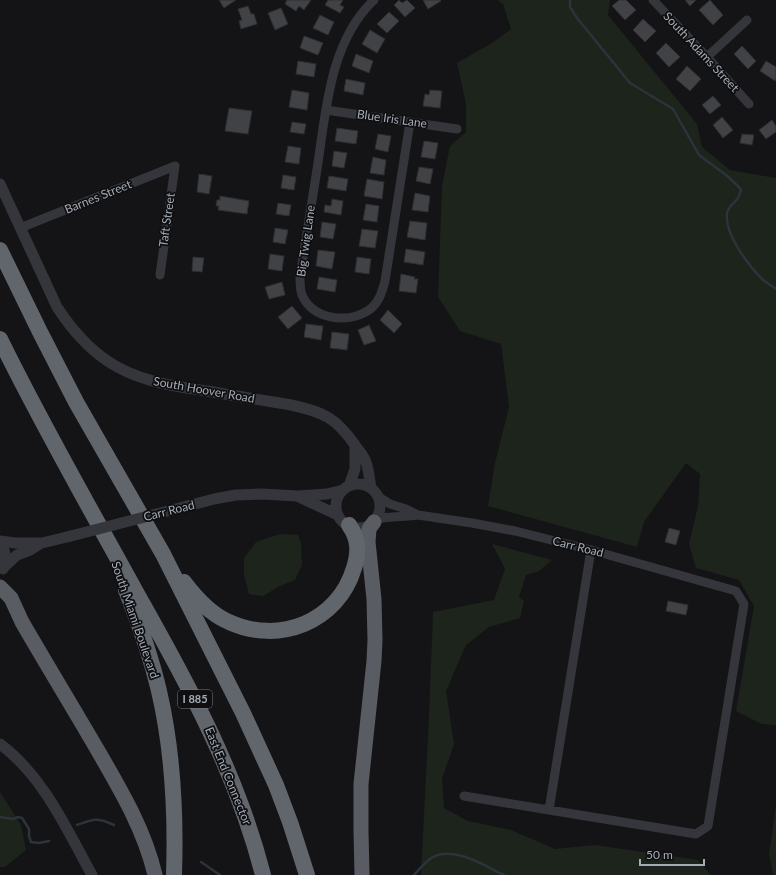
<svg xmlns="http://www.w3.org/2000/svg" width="776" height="875" viewBox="0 0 776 875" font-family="Lato,sans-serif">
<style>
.green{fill:#1c241c}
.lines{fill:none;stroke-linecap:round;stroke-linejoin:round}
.stream{stroke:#2a343a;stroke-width:2.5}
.building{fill:#404246;stroke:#2e2e32}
.minor{stroke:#35363b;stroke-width:9}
.tertiary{stroke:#35363b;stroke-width:11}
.trunk{stroke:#595c63;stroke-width:15}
.motorway{stroke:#61656c;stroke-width:16}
.tertiary-bridge{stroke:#35363b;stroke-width:11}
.labels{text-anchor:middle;stroke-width:3.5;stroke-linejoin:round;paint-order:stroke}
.shield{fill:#0f0f11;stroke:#787d84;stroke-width:1}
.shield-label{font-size:11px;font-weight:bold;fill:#a5acb6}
.street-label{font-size:12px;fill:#a5acb6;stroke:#0f0f11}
</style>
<rect width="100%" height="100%" fill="#141416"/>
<path class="green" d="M497,0h113l-2,15 89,109 5,23 28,23 46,8v547l-14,-1 -26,-13 18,-105 -15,-26 -43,-12 -7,-24 9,-38 2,-32 -14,-11 -42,59 -7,25 -149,-41 7,-43 14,-56 -8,-63 -41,-13 -22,-34 4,-111 8,-40 16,-14v-28l-9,-41 35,-20 19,-14 -8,-25z
M280,534l18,1 3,8 1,22 -7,15 -15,6 -17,10 -14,-2 -5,-19v-17l12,-16z
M492,544l60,16 -13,11 -13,4 -7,22 5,4 -4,17 -31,9 -23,18 -20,46 8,53 -12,35 2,29 24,13 43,9 44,19 40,-4 103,15 13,15h-290l8,-158 4,-105 61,-12 11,-31z
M0,792l21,33 5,25 -21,17h-5z
M776,805v70h-3l-4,-21z"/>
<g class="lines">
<path class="stream" d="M570,0v7l7,11 53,65 43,26 26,46 27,20 13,12 2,3c-1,3 -2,6 -3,8 -4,5 -10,9 -11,15 -3,21 22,53 36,67 4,3 9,6 13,9
M0,817l13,2 5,-2 4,1 7,11v7l2,6 8,1 10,-2
M77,825c16,-6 20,-8 37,0
M201,862l19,13
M414,875c6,-6 13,-16 21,-19 21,-9 50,10 69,19"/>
</g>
<path class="building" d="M219,0h17l-12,8z
M287,0h24l-7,10 -5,-4 -3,5 -11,-7z
M328,0h15l-3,5 4,2 -4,6 -15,-8z
M399,0l3,3 5,-3 8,8 -10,9 -11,-12z
M423,0h17l1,1 -13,8z
M619,0h7l10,10 -11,10 -13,-14z
M685,0h11l-6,6z
M710,0l13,15 -10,10 -14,-15z
M248,6l3,8h3l3,10 -16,5 -2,-8 3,-1 -4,-11z
M281,8l7,16 -13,6 -7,-17z
M389,12l10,9 -12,12 -10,-9z
M320,15l14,7 -6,13 -15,-7z
M643,19l13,12 -11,11 -12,-12z
M370,30l15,9 -8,14 -15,-9z
M304,36l19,7 -5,12 -18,-7z
M666,43l14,14 -11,10 -13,-14z
M742,46l14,15 -8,8 -14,-15z
M356,54l17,7 -4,12 -17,-7z
M298,61l18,3 -2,13 -18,-3z
M766,61l10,6v12l-1,2 -15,-10z
M687,66l14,13 -11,12 -14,-12z
M346,79l19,4 -2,12 -19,-4z
M292,90l17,3 -2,17 -18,-3z
M430,90l12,1 -2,17 -17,-2 2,-12 4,1z
M713,96l8,9 -11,9 -8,-9z
M229,108l23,3 -4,23 -23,-3z
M722,117l11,13 -10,8 -10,-13z
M772,120l4,6v6l-10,7 -7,-9z
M292,122l14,2 -2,10 -14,-2z
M337,128l21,3 -2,13 -21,-3z
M378,134l13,2 -3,16 -13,-3z
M742,134l12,1 -2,10 -12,-2z
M424,141l14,2 -3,16 -14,-2z
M288,146l13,2 -2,16 -14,-2z
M334,151l13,2 -3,15 -12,-2z
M373,157l13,3 -2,15 -14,-2z
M419,167l14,2 -3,15 -14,-3z
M199,174l13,2 -3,18 -12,-2z
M283,175l13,2 -2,13 -13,-2z
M329,176l19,3 -2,12 -19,-3z
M367,179l17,3 -2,17 -18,-3z
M415,193l15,3 -2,16 -16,-2z
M220,196l29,5 -2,13 -29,-4 1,-4h-3l1,-6h3z
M332,199l11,2 -2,14 -17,-3 1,-7 6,1z
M278,203l13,2 -2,11 -13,-2z
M366,204l13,2 -2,16 -14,-2z
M410,221l17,2 -2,17 -18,-3z
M322,222l14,2 -3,15 -13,-2z
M275,228l13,2 -3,14 -12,-2z
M362,229l16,2 -3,17 -16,-2z
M406,249l19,3 -2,13 -19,-3z
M318,250l17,2 -3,17 -16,-3z
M270,254l14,2 -2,15 -14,-2z
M193,257l11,1 -2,14 -10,-1z
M357,257l14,2 -2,15 -14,-2z
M401,274l14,3 -1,2h4l-2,14 -17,-2z
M319,277l18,3 -2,12 -18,-3z
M282,282l3,13 -16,4 -4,-12z
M292,306l10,12 -14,11 -10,-12z
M388,310l14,14 -8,9 -14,-13z
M306,324l17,2 -2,14 -17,-3z
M369,325l7,16 -12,4 -6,-15z
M332,332l17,2 -2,16 -17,-2z
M669,528l11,3 -4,14 -11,-3z
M668,601l20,4 -2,10 -20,-4z"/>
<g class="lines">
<path class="minor" d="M374,0c-43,40 -48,108 -56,163 -6,38 -12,75 -18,113 0,6 0,14 2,19 11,25 46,29 67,15 10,-7 13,-18 16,-29l25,-159
M653,0l54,57 42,47
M707,57l40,-37
M326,110l131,19
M20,228l155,-62 -15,109
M379,497l11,7 16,5 12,6 54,8 43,8 76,19 145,41 8,13 -36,222 -12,8 -147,-24 42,-260
M376,519c14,-3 28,-2 42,-4
M464,796l85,14"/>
<path class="tertiary" d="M0,184l57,123c13,20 29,39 49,53 30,21 66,26 101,31 28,5 56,9 84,14 33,7 45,13 64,40 3,5 7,8 9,13 5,8 5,20 7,30
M336 506a22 22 0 1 1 44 0a22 22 0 1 1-44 0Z
M349,486l6,-17v-23
M299,497l39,18
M172,510l42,-11 22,-4 26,-1 36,2 29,-2 16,-4
M0,541l15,2h27l29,-7
M0,543c6,8 7,16 3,26
M3,568l14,-13 13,-5 11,-7
M0,744c44,33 66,84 92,131"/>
<path class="trunk" d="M0,587l11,11 11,24c26,45 53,89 79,134 22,38 44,76 54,119
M362,875l-1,-44v-47l13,-123 1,-21 -1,-41 -6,-57 1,-13 5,-7"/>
<path class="motorway" d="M0,250l40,82 36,70 87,152 80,159 33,72 14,37 17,53
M0,339c42,86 90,169 136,253 51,90 101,181 127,283
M184,582c12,16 26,32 45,40 50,23 109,0 125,-54 5,-16 5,-29 -5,-43
M126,590c13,33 25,67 33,101 14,60 17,123 15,184"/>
<path class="tertiary-bridge" d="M71,536l101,-26"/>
</g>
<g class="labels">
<rect class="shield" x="178" y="690" width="34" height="18" rx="3"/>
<g class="shield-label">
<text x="195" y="703">I 885</text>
</g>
<g class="street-label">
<text transform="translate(701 52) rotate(47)" y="4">South Adams Street</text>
<text transform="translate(392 119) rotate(8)" y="4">Blue Iris Lane</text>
<text transform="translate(98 197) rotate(-22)" y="4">Barnes Street</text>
<text transform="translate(167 220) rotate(-82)" y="4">Taft Street</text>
<text transform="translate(306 241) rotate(-82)" y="4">Big Twig Lane</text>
<text transform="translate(204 390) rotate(10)" y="4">South Hoover Road</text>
<text transform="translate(169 511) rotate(-14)" y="4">Carr Road</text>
<text transform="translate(578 547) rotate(14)" y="4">Carr Road</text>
<text transform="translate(135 620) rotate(71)" y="4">South Miami Boulevard</text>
<text transform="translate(228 776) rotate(68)" y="4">East End Connector</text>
</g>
</g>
<path d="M640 859v6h64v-6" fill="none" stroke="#a5acb6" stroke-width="2"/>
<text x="646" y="859" font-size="12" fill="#a5acb6" stroke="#0f0f11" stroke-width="3" paint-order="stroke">50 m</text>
</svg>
